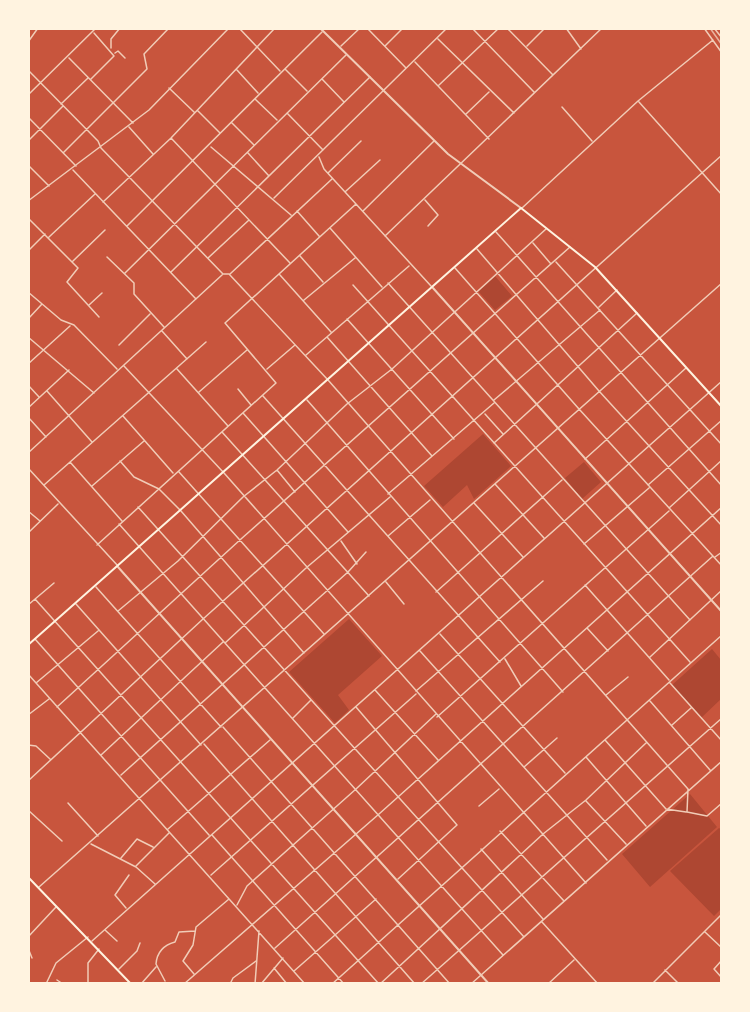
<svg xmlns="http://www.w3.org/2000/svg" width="750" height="1012" viewBox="0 0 750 1012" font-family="'Golos Text',sans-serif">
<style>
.green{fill:#ae4732}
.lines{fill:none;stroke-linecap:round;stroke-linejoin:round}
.minor{stroke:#f1ccb7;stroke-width:1.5}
.tertiary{stroke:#f1ccb7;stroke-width:2}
.secondary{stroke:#fff3e0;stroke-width:2}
.rail{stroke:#e9b49f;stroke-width:1.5}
</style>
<rect width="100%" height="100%" fill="#c8553d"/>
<path class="green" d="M495,276l17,20 -17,14 -17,-19z
M483,434l28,32 -37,33 -7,-14 -24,22 -19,-21z
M584,462l17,20 -19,17 -17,-21z
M349,619l33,37 -44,39 11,15 -14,13 -46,-51z
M712,649l9,11v39l-20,19 -29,-33z
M690,794l27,33 -67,60 -28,-33z
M719,828l3,2 -1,79 -7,7 -44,-45z"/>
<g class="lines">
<path class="minor" d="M239,28l41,43
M367,28l39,40
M472,28l62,64
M507,28l46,47
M566,28l15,21
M704,28l18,25
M714,28l8,10
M438,39l76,74
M28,42l10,-14
M341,46l19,-18
M385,46l18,-18
M527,46l18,-18
M111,48v-9l9,-11
M115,53l3,-2 7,7
M69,58l64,65
M415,62l74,77
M285,69l22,22
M28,70l70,71 3,7 122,126h6l99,106 360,409 -1,23 20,4 15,-13
M237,70l21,23
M91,79l23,-23 -20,-23
M322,79l22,23
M439,85l60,-57
M169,88l25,24
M28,95l68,-67
M255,99l22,21
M639,102l83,93
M61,104l27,-26
M562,107l30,34
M198,111l22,22
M287,113l36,37
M466,114l23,-22
M28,117l48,49
M232,123l22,22
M129,127l24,27
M171,138l119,125
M28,141l35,-35
M211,147l80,68
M64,152l83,-83 -3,-15 25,-26
M248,153l21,23
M319,157l5,12 107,117
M28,165l21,21
M73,170l123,129
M328,173l33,-32
M346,191l34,-31
M274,198l173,-170
M425,200l13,15 -10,11
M28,201l121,-91 80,-82
M103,202l68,-64 104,-110
M522,208l116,-107 75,-61
M297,211l22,25
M363,211l71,-70
M28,218l50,50 -11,14 32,35
M127,226l195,-194
M330,228l52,59
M496,232l226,254
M385,236l217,-208
M49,237l46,-43
M533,243l18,21
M477,249l122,142 123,135
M28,251l17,-17
M300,256l23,26
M107,257l27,26v11l30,33
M208,258l41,-38
M73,261l32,-31
M556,262l166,183
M455,268l124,141 143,157
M171,272l199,-195
M125,273l221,-218
M230,274l102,-95
M280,275l51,57
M388,283l302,337
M353,285l337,377
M28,292l33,28 13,5 43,44
M304,300l51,-42
M89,305l13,-12
M599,307l18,-17
M28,319l14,-15
M347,319l107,120
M162,331l25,28
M28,337l66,56
M327,337l105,119
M119,345l31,-31
M306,355l103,-89
M28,364l42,-38
M124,366l100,107 362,410
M177,369l51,57
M267,369l28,-24
M28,385l11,12
M238,389l13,16
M47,391l45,51
M199,392l48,-42
M263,396l237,266
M307,400l256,292
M494,400l106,-90
M28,408l41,-38
M243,413l105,119
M485,414l18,20
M123,416l50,57
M28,417l18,20
M222,432l147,164
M494,443l143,-130
M28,453l194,-178
M585,459l101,-91
M120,461l14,16 25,12 22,22 123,142
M70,462l52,59
M28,468l90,98
M277,470l18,22
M179,472l145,162
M495,484l49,54
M44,485l162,-143
M648,485l74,-65
M92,486l52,-45
M388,494l106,-91
M474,503l49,54
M138,507l386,430
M669,508l53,-48
M28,511l12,10
M119,524l384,431
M28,533l30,-29
M388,536l42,-36
M341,541l16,23
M584,544l65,-56
M97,545l179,-162 -51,-60 131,-119
M715,557l7,-5
M386,582l18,22
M585,585l84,95
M96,587l125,140
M436,592l126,-112
M35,599l344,385
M76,604l125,141
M28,605l26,-22
M118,611l60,-50 65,-64 34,-27 70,-66 45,-35 154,-140
M587,628l21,23
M440,634l125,139
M35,639l174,196
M225,643l81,-75 84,-71
M420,651l187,209
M650,657l72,-67
M505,659l16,27
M28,674l277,310
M36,683l62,-52
M670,683l52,58
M375,690l63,70
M416,691l127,-110
M606,695l22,-18
M650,701l60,69
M57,707l184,-168 329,-292
M356,707l101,118 -59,54
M28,715l21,-16
M437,717l232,-206
M293,718l18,-18
M672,725l19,-17
M223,727l227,257
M605,740l61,69 20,3
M204,744l211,240
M28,745l8,1 14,13
M101,755l122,-113
M586,757l60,69
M524,767l33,-29
M121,775l227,-203 18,-20
M28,781l175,-162 519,-464
M586,801l40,43
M68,803l30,33
M479,806l20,-17
M28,810l34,31
M168,829l102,-89
M500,831l64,70
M212,835l132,149
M91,844l45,23 19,17
M481,849l62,70
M121,858l16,-19 16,8
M136,866l33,-33
M211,875l205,-181
M39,887l683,-604
M237,905l10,-19 109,-97 80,-75
M126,908l-11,-13 14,-20
M542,922l56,62
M105,930l12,11
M705,932l17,16
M28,937l28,-30
M92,941l630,-560
M28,948l4,10
M275,948l438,-392
M722,960l-8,9 8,9
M274,968l13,16
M119,969l18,-18 3,-8
M665,970l14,14
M294,971l82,-72
M194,974l-11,-13 10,-16 3,-18 33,-28
M57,980l6,4
M165,981l-9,-17c1,-13 8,-19 19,-22l4,-10 16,-1
M46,984l10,-21 32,-26
M88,984v-21l11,-14
M141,984l15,-17
M184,984l195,-170 343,-307
M230,984l3,-6 23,-17
M255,984l4,-53
M261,984l22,-26
M332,984l390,-349
M380,984l163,-150 43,-34 60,-57
M421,984l301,-266
M471,984l251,-223
M548,984l26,-24
M652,984l70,-70"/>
<path class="tertiary" d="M320,28l128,126 73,54
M433,288l289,324
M118,567l371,417"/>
<path class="secondary" d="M28,645l493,-437 74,59 127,140
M28,877l103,107"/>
<path class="rail" d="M710,28l12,17"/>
</g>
<rect width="750" height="1012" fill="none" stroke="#fff3e0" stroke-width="60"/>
</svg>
